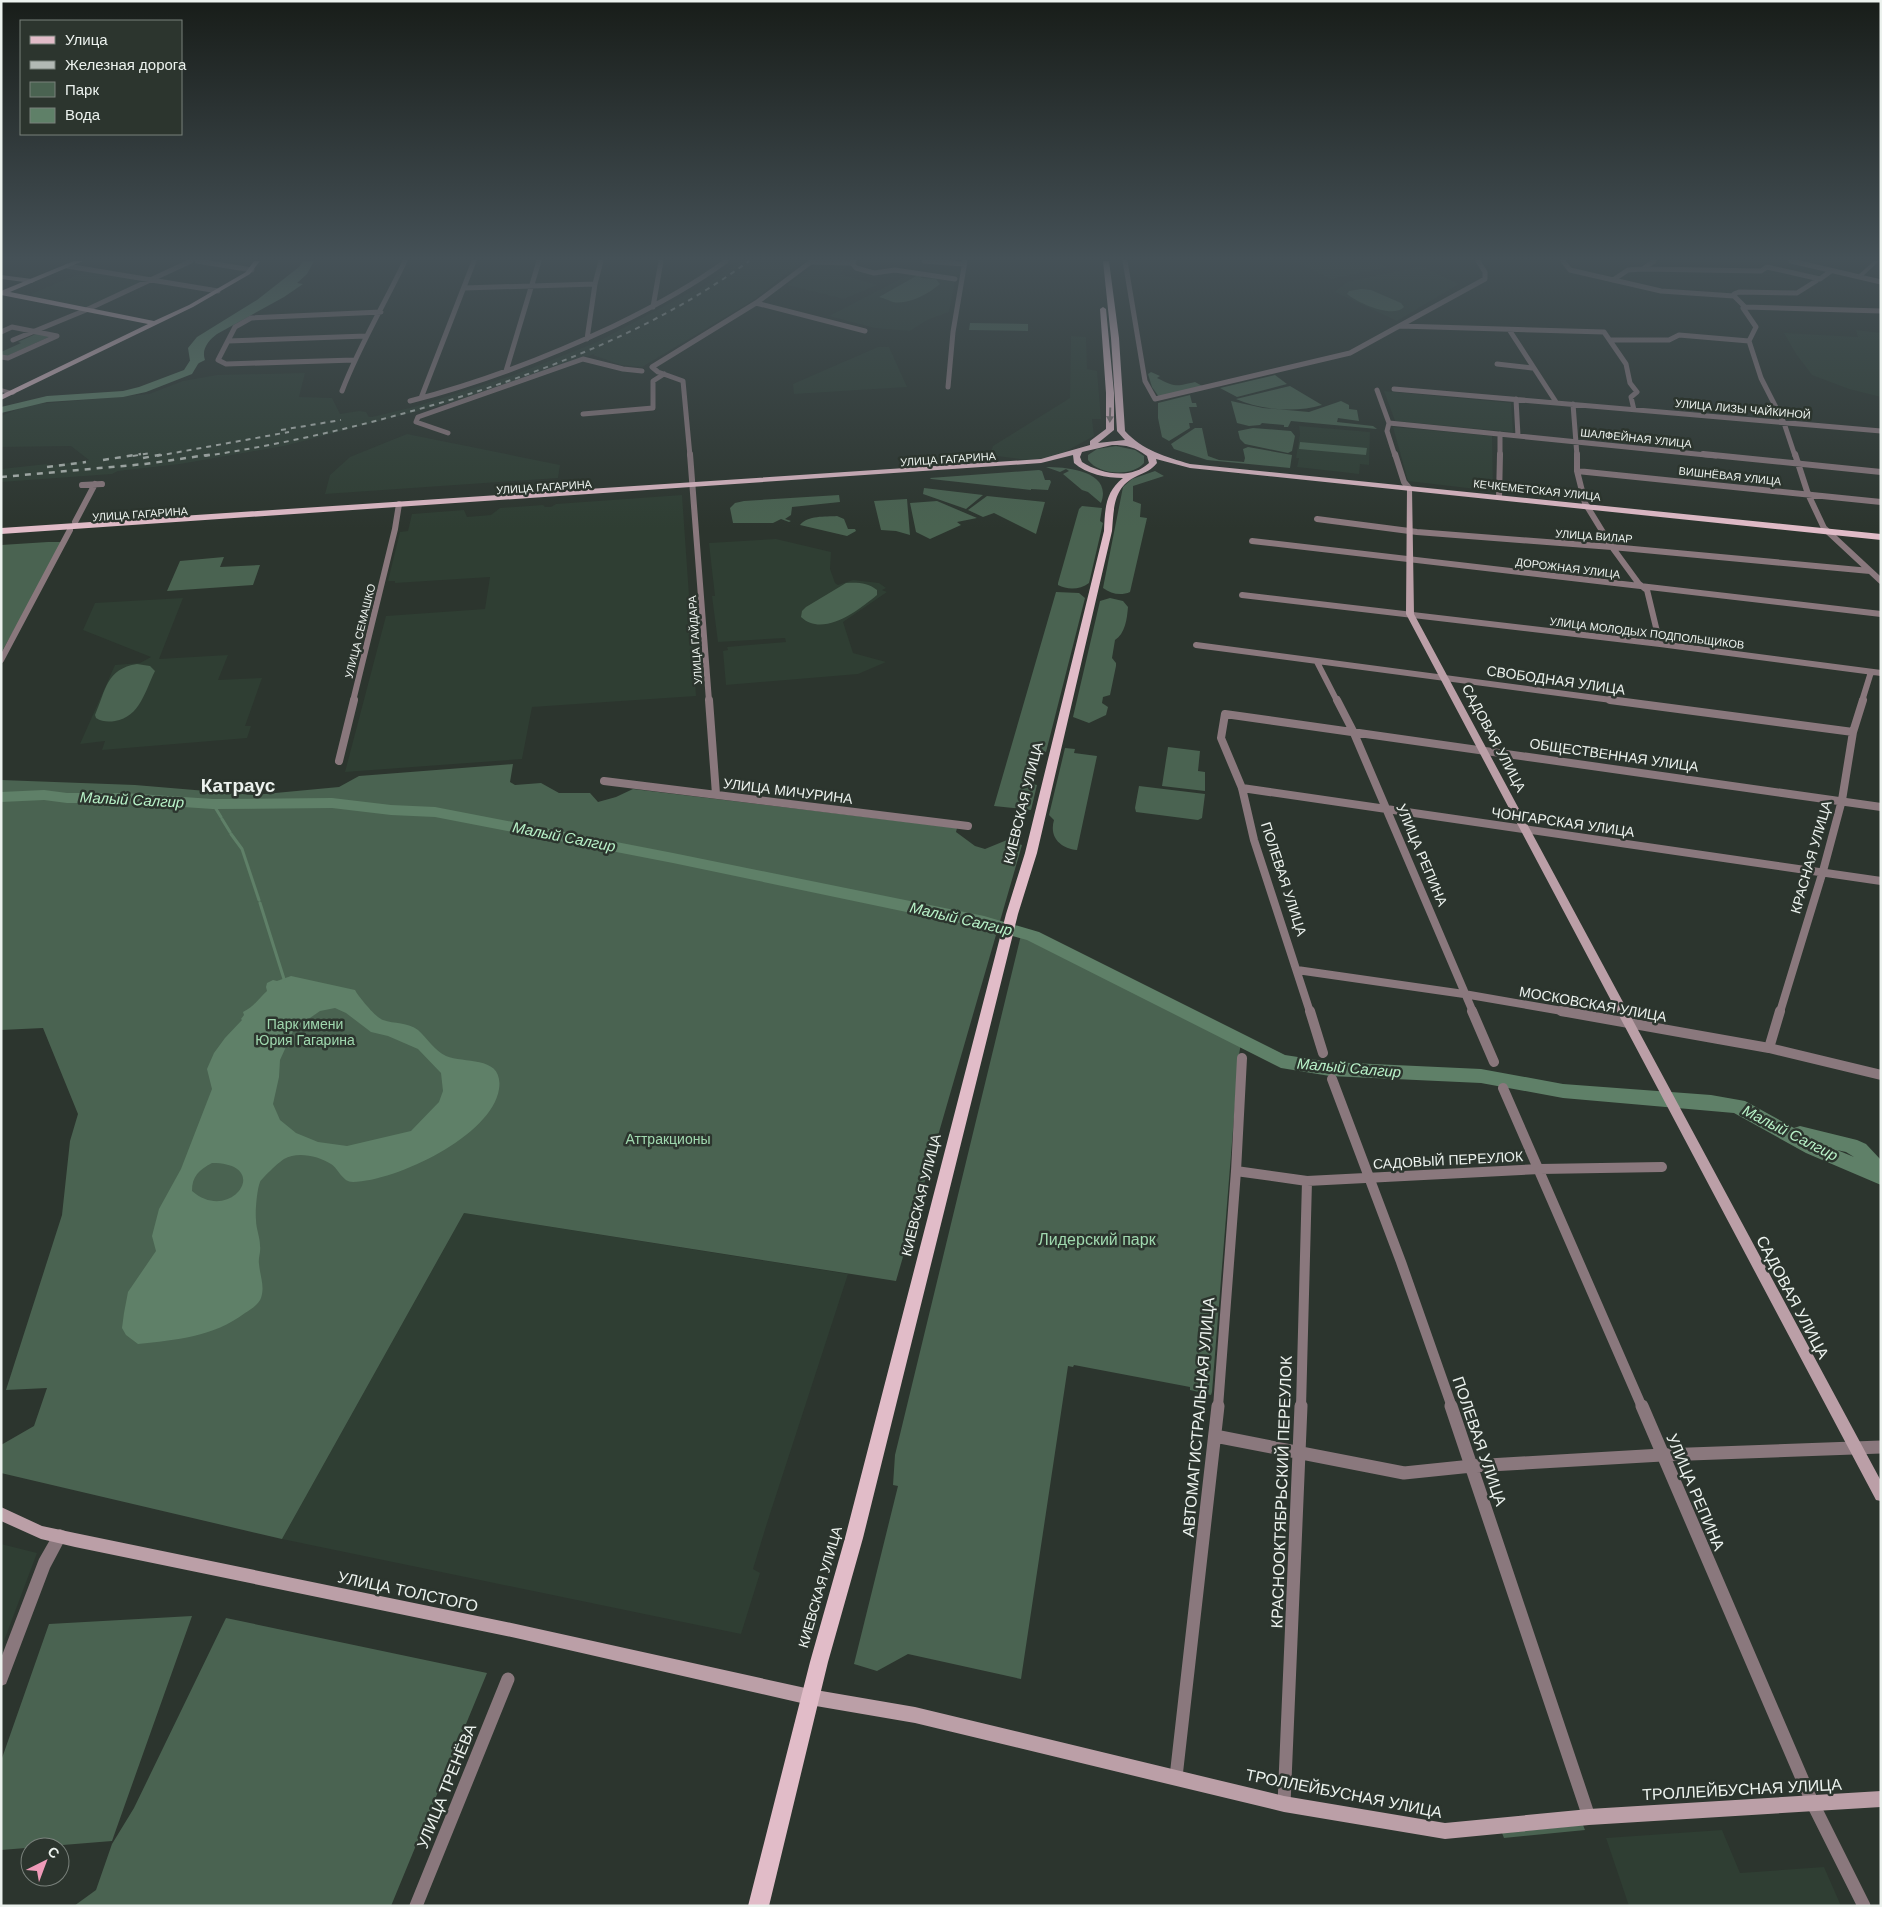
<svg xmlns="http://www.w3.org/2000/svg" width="1882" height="1907" viewBox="0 0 1882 1907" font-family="Helvetica,sans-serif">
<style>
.built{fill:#2f3e33}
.green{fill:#4a6351}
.water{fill:#5f8068;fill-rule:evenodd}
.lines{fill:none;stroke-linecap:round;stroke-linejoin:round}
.stream{stroke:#5f8068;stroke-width:3}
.river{fill:#5f8068;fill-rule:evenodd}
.minor-far4{stroke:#8a787d;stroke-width:5}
.minor-far3{stroke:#8a787d;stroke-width:6}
.minor-far2{stroke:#8a787d;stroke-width:8}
.minor-far1{stroke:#8a787d;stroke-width:10}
.minor{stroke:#8a787d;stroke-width:13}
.tertiary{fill:#8a787d;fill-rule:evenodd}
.secondary{fill:#bb9fa7;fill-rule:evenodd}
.primary{fill:#e1bcc8;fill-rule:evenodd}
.rail-far1{stroke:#b2b9b4;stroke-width:2;stroke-dasharray:5 5;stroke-linecap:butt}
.rail{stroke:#b2b9b4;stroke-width:2.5;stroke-dasharray:6 6;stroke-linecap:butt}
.oneway{fill:#7d7273}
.labels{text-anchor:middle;stroke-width:5;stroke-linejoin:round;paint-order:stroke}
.far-street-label{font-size:11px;fill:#ecf2ee;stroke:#2c352e}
.street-label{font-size:14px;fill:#ecf2ee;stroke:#2c352e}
.park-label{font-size:14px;fill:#a0d9af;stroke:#2c352e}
.water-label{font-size:15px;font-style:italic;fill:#b9f3c9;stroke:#2c352e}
.near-park-label{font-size:16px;fill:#a0d9af;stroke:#2c352e}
.near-street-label{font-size:16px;fill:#ecf2ee;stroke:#2c352e}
.district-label{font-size:19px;font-weight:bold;fill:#ecf2ee;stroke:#2c352e}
</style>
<rect width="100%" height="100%" fill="#2c352e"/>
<path class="built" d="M740,261h62l-50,40 -110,66 -21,-2 -28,-10 4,-2 -144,49 -169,44 -104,18 -62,7 -6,3 -111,8v-13l46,-5 1,2 41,-6 -18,-14 -70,1v-31l27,-11 121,-11 34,-13 34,-6 88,-2 -6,24 33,1 8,16 19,-3 7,1 3,5h3l42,-10 100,-32 83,-33 90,-48 13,-5z
M1294,261h81l13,6 -57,12z
M817,265h30l-7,9 37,11 -33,14 -57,-14z
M1421,266l38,18 -62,37 -62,-29 12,-10z
M86,271l59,10 -57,27 -53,-11 -4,-3z
M910,274l45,6 -6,32 -22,8 -17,11 -35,-3 -46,-12z
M1856,330l25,3v64l-32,-8 -37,-14 -16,-21 -12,-21 74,4z
M1071,336l15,1 1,32 10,2 4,48h-9l2,17 -35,19 -11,3 -21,2 -37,-5 3,-9 77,-48z
M878,347h11l18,40 -113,7 -1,-10z
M1384,391l127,12 2,29 -118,-11z
M1299,426l71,6 -1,33 -9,-1 -1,10 -62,-7 2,-9h-3l4,-24z
M1393,427l99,9 1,55 -85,-10z
M407,434l153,31 -2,13 -233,16 5,-19 20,-18z
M682,495l14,201 -164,11 -10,52 -177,13 41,-156 99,-7 5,-32 -95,6v-2h-7l12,-49 8,-1 4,-17 52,-4 3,7 24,-2 9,-7 43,-3 2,2h6l5,-3z
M776,539l55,13 -1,17 5,14 3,2 15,-5 26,3 7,5 -4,2 5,2 -44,30 10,31 33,9 -28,12 -132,11 -3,-34 5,-1 -1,-3 59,-5 -1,-4 -67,4 -6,-46h3l-6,-53z
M183,598l-24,61 69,-4 -10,25 44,-2 -17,48h6l-4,12 -145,12 3,-9 -25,3 35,-79 25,-2 11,-6 -68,-27 12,-27z
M464,1213l384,61 -81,249 -14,46 7,4 -19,61 -459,-95z
M1,1544l36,9 -36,96z
M1722,1830l18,43 84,-6 17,39h-212l-23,-68z"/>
<path class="green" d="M918,275l4,1 -1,2 15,1 4,5c-12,10 -31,21 -47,18 -6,-2 -9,-4 -14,-5z
M1361,289l10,1 30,13 3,4c-11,12 -46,-4 -57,-13l2,-3z
M970,323l58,1v7l-59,-1z
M38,333l13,3 -44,20 -6,-1v-3l20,-9 -3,-1z
M1151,372l9,4 -3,2c20,10 20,8 38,4l9,5 -45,10 -7,-10 -4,-13z
M1275,375l12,9 -50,13 -17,-9z
M1290,386l32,19c-26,8 -61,5 -86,-6z
M1190,395l2,8h4l1,4h-8l4,16h-4l1,5 -21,13 -7,-4 -4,-19v-15z
M1231,401l32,7 46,4 32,-11 8,4v4l8,1 2,11 -21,-3 -1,4 36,4 4,3 -86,-8 -3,6h-4v-2l-22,-2 -2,2 -11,1 -12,-3z
M1195,428h7l6,28 11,4 25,2 1,-4 -2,-9 5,-2 44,8 -2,13 -83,-8 -33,-11 -3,-5z
M1253,428l38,3 4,5 -3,15 -4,2 -43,-9 -5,-5 -2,-8z
M1300,442l67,6 -1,7 -67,-6z
M1116,446l19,4 9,6v7c-12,14 -45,12 -56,-3v-5l9,-6z
M1046,467c21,0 67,4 55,36l-13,-11 -6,-2 -19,-16 6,-3 -3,-2 -6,3z
M1039,470l3,1 3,9h5l1,2 -3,8 -17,-1v1l-100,-11 -1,-1z
M1155,471l9,5 -31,10v15l8,3 -1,13 7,1 -17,74c-9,4 -19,2 -27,-4l20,-101 9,-8z
M924,488l59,7 -17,14 -43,-15z
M839,495l1,7 -48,5 -1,8 -6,4 6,2 -2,1 -8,-3 -8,4h-40l-3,-15 5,-5 9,-2z
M987,496l58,6 -9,32 -42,-21 -11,4 -15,-7z
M907,499l3,36 -14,-4 -15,-1 -7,-29z
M937,501l40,17 -20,4 4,3 -31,14 -14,-7 -6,-29z
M1082,506l20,2 -2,13 3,2 -14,60c-9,7 -22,7 -31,2v-2l21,-74z
M837,516l7,3 4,10h7l1,2 -9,5 -47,-11c8,-10 25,-8 37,-9z
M48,542h16l-63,111v-108z
M224,557l-4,10 40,-2 -7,20 -86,6 13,-30z
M846,583c11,-1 23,0 31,7v5c-18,15 -54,43 -76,22l1,-6 4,-4z
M1056,592l23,1 6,5 -39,154 -6,-1 -8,33 5,1 -6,25 -37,-4z
M1110,598l13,3 5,6c-1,12 -3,27 -13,33l-3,18 4,5v3l-6,29 -7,2 -1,6 6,4 -2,8 -17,8 -16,-6 27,-116z
M137,664l13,2 5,5c-10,20 -15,46 -40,50 -6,1 -13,1 -19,-3l-1,-3c11,-25 11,-46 42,-51z
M1168,747l32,4 -2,20 7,1v19l-43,-5z
M1065,748l10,1 -1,4 23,3 -20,94c-17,-2 -28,-13 -23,-30l-5,-5z
M513,764l-3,18 5,3 26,-2 18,10h31l8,9 18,-5 17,-8 324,39 -1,4 19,14 10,3 22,-9 15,5 -126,436 -432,-68 -182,326 -281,-66v-28l33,-19 13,-38 -41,2 56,-175 8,-74 8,-27 -35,-86 -42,2v-250l134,5 119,10 85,-8 20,-11z
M1139,786l66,8 -3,24 -4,2 -62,-8 -1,-4z
M1021,935l10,1 210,107 -4,23 1,1 -26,325 -1,3 -5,-1v-4l-7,-1v3l-9,-2v-3l-116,-22 -1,2 -5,-1 -47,313 -113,-25 -31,17 -23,-7 44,-178 -5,-1 2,-30z
M192,1616l-80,225 -111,9v-89l48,-137z
M226,1618l261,55 -96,233h-317l22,-16 16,-46 22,-36z
M1583,1825l2,5 -81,8 -2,-5z"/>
<path class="water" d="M303,261h11l-7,13 -10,9 6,1 -19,13 -67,37c-8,6 -16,15 -12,26l-14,7 -3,-19 9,-11 60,-37 42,-33z
M291,976l64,14c3,6 21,28 28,30 11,4 25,2 35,10 9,8 17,21 28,26 19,8 58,-1 53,33 -7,47 -103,92 -146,93 -11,0 -14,-13 -22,-18 -12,-8 -34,-13 -47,-5 -5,3 -22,19 -24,23 -3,7 -5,30 -4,38 0,9 4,17 4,26 1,6 -2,12 -1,18 1,12 6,22 2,34 -2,6 -11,12 -16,15 -32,24 -69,27 -107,31l-12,-9 -4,-7 2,-15 4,-21 28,-41 -4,-15 7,-27 22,-40 31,-80 -5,-20 7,-16 11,-15 17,-18 -1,-1 3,-4 -1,-3c11,-5 15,-13 24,-21l-1,-4 1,-4 6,-3 4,1zM335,1008l11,5 25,19 17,4 30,13 23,24 2,18 -4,11 -28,29 -64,15 -29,-4 -22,-9 -16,-13 -7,-16 6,-27 1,-17 14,-31 26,-18zM212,1163c62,0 19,62 -20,28 0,-15 7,-21 20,-28z"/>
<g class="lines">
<path class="stream" d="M213,804l8,13
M222,819l8,13
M231,834l11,15 17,51
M260,903l24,76"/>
<path class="river" d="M197,342l5,3 -1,14 -9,15 -46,18 -23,5 -76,5 -46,11v-6l46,-11 76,-5 16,-4 45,-17 7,-11 1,-14z
M44,790l23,3h56l90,6 119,-1 59,7 44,2 238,46 311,63 55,16 246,123 45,7 151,7 82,15 148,11 34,6 49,27 6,-2 57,14 9,4 15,16v25l-75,-32 -72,-40 -171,-15 -82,-15 -151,-7 -49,-8 -254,-128 -44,-12 -310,-65 -238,-46 -44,-2 -59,-7 -119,1 -90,-6h-56l-23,-3 -43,2v-10zM1837,1150l9,2 8,5z"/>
<path class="minor-far4" d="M197,261l55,9
M854,261l-2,2 4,5 18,5 21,-3 60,9
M924,261l40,3
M1125,261l20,120 10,18 195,-46 135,-74v-7l-7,-11
M1563,261l7,9 91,21 73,5v-2l5,-2 58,1 19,-12
M1791,261l90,21
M812,262l40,1
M67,266l151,25
M1643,269l118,2 6,-4 53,12 11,-8
M1613,280l15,-10 15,-1 11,-8
M464,288l131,-4
M1734,296l11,11 -2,1 13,19 -7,14
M756,303l109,28
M653,307l8,-46
M1745,307l136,4
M1400,326l204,6 22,32 4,19 7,9 -6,5 3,13
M1510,331l46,71
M1,332l11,-5 45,9 -49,22 -7,-1
M587,339l8,-55 6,-23
M13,340l73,-30 105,-49
M1610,340h59l10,-5 70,6
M228,341l138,-5
M1749,341l12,37 23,45 11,33
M354,360l-128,4 -8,-4 17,-33 16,-9 130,-6
M1497,364l35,4
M506,371l33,-110
M948,387l5,-55 12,-71
M1394,389l487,42
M1377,390l12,33 -2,8 8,25
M342,391c17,-45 42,-86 63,-130
M421,398l53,-137
M1516,399l2,37
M410,401c71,-18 138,-44 204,-75 39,-19 77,-39 112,-65
M1573,404l4,52
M583,414l70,-6v-27l11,-7
M1389,423l327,33
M448,433l-32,-11 2,-5 165,-58 40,10 19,2
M690,456l-7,-75 -25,-9 -6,-5 104,-64 56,-42
M1500,456v-22"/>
<path class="minor-far3" d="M690,454l19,247
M1395,454l9,28 5,6
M1577,454v17l8,32 27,44 27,37 8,6 13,54
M1703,454l178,18
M1795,454l13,40 16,34 57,53
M1577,471l304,31
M82,485l20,-1
M1499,497l1,-43
M1317,519l100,13 195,15 258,24
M75,522l20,-38
M1252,541l629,73
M1242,595l418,49 221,29
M1196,645l423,56
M1,660l69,-130
M1317,662l20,39
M353,701l42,-172 4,-25
M1862,701l9,-29"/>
<path class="minor-far2" d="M709,700l7,94
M1337,700l16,31 120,281
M1610,700l243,32
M339,761l15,-61
M604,781l364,45
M1242,788l639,93
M1297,970l167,24 104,18
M1310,1012l-56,-172 -12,-52 -21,-50 4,-24 656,93
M1780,1012l43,-141 19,-71 11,-68 10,-32"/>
<path class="minor-far1" d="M1310,1011l13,42
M1472,1011l22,51
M1561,1011l208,37 112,27
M1769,1048l11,-37
M1332,1079l69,183 51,145
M1503,1088l139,319
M1236,1171l71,10 233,-12 122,-2
M1218,1407l18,-236 6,-113
M1301,1407l6,-226"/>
<path class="minor" d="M1451,1406l138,411
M1642,1406l171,398 51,102
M1215,1436l189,37 68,-7 190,-11 219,-8
M1176,1777l42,-371
M1284,1804l17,-398
M416,1906l92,-227"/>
<path class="tertiary" d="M1874,261h5l-18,17h-4v-2z
M1,388l14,4 1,1 -3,2 -12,-3z
M60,1529l5,2 2,5 -17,32 -44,116 -5,2v-28l38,-99 16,-28z"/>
<path class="secondary" d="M1,275l31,4 3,2 -3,2 -31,-4z
M1407,487l5,1 2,126 467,867v20l-5,-1 -470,-886z
M1,1507l41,19 33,7 441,91 294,65 105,18 369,89 161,27 144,-14 292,-18v16l-292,18 -144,14 -161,-27 -369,-89 -105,-18 -294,-67 -441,-91 -34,-8 -40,-18z"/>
<path class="primary" d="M74,261h9l-73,31 144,29 35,-16 57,-33 8,-11h6l-10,13 -57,33 -192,93v-5l147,-71 -147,-29v-4z
M1103,261h6l10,77 6,93c17,19 41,26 65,33l691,70v6l-691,-72 -34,-9 1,4c-6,7 -11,9 -20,13 -24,11 -23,32 -25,55l-75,322 -19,61 -155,624 -35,124 -59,244h-21l62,-244 35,-124 161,-624 19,-61 79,-322c1,-22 1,-39 19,-53 -16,0 -37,-4 -49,-15l-1,-8 -32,8 -1040,71v-6l1040,-69 49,-14v-4l16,-12v-36l-6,-84 3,-2 3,2 8,84v37l-16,13 27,-3 -8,-9 -6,-93zM1112,445c15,0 23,2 35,11l2,7c-18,17 -48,11 -67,-1l-2,-5 2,-5z"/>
<path class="rail-far1" d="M281,430l60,-10
M133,456l17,-3
M157,456l132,-24
M205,456c87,-13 174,-34 258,-60 101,-32 200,-72 286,-135"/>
<path class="rail" d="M143,458l21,-4
M103,460l38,-6
M47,467l39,-5
M1,477l144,-13 69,-10"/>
</g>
<defs><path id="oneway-solid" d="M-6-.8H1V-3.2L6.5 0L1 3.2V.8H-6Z" transform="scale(1.25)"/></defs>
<use class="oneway" href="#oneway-solid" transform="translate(1110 415) rotate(92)"/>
<linearGradient id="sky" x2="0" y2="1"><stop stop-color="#181d19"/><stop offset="0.49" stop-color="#455157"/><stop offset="1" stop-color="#455157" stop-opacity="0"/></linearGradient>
<rect width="1882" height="528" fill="url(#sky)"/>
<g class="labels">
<g class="far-street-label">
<text transform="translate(1743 409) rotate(5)" y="4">УЛИЦА ЛИЗЫ ЧАЙКИНОЙ</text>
<text transform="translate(1636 438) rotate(6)" y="4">ШАЛФЕЙНАЯ УЛИЦА</text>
<text transform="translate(948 459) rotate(-4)" y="4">УЛИЦА ГАГАРИНА</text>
<text transform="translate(1730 476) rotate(6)" y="4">ВИШНЁВАЯ УЛИЦА</text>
<text transform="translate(544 487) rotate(-4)" y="4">УЛИЦА ГАГАРИНА</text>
<text transform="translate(1537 490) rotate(6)" y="4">КЕЧКЕМЕТСКАЯ УЛИЦА</text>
<text transform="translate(140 514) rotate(-4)" y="4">УЛИЦА ГАГАРИНА</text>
<text transform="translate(1594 536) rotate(4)" y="4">УЛИЦА ВИЛАР</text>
<text transform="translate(1568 568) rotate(7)" y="4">ДОРОЖНАЯ УЛИЦА</text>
<text transform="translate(360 631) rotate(-76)" y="4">УЛИЦА СЕМАШКО</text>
<text transform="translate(1647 633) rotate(7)" y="4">УЛИЦА МОЛОДЫХ ПОДПОЛЬЩИКОВ</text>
<text transform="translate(695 640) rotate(-94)" y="4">УЛИЦА ГАЙДАРА</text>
</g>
<g class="street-label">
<text transform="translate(1556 680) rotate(8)" y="5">СВОБОДНАЯ УЛИЦА</text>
<text transform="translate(1494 738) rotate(62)" y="5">САДОВАЯ УЛИЦА</text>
<text transform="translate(1614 755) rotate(8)" y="5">ОБЩЕСТВЕННАЯ УЛИЦА</text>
<text transform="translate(788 791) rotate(7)" y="5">УЛИЦА МИЧУРИНА</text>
<text transform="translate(1023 803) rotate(-76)" y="5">КИЕВСКАЯ УЛИЦА</text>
<text transform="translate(1563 822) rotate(8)" y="5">ЧОНГАРСКАЯ УЛИЦА</text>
<text transform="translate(1422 855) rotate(67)" y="5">УЛИЦА РЕПИНА</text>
<text transform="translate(1811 857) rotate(-74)" y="5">КРАСНАЯ УЛИЦА</text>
<text transform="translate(1284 879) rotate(72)" y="5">ПОЛЕВАЯ УЛИЦА</text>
<text transform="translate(1593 1004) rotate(10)" y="5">МОСКОВСКАЯ УЛИЦА</text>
<text transform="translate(1448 1160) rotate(-3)" y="5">САДОВЫЙ ПЕРЕУЛОК</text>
<text transform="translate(921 1195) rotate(-76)" y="5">КИЕВСКАЯ УЛИЦА</text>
<text transform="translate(820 1587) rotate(-74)" y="5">КИЕВСКАЯ УЛИЦА</text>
</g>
<g class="park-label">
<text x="305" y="1029">Парк имени<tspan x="305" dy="16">Юрия Гагарина</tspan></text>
<text x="668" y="1144">Аттракционы</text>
</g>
<g class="water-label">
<text transform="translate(132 800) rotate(3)" y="5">Малый Салгир</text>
<text transform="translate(564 837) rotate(11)" y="5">Малый Салгир</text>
<text transform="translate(961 919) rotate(13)" y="5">Малый Салгир</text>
<text transform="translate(1349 1068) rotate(5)" y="5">Малый Салгир</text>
<text transform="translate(1790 1133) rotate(27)" y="5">Малый Салгир</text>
</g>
<g class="near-park-label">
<text x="1097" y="1245">Лидерский парк</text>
</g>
<g class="near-street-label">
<text transform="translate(1793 1297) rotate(62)" y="6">САДОВАЯ УЛИЦА</text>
<text transform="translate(1198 1417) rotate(-85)" y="6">АВТОМАГИСТРАЛЬНАЯ УЛИЦА</text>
<text transform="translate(1480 1441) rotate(71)" y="6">ПОЛЕВАЯ УЛИЦА</text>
<text transform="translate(1281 1492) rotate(-88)" y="6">КРАСНООКТЯБРЬСКИЙ ПЕРЕУЛОК</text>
<text transform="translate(1696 1492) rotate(67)" y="6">УЛИЦА РЕПИНА</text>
<text transform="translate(408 1591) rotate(12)" y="6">УЛИЦА ТОЛСТОГО</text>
<text transform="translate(446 1786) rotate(-68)" y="6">УЛИЦА ТРЕНЁВА</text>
<text transform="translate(1742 1789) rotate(-3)" y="6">ТРОЛЛЕЙБУСНАЯ УЛИЦА</text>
<text transform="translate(1344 1793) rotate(11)" y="6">ТРОЛЛЕЙБУСНАЯ УЛИЦА</text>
</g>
<g class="district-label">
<text x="238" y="792">Катраус</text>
</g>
</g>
<rect width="1882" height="1907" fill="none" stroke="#ecf2ee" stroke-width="5"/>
<rect x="20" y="20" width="162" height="115" fill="#2c352e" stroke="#79817b"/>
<rect x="30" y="36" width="25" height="8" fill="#e1bcc8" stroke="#79817b"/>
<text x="65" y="45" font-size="15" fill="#ecf2ee">Улица</text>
<rect x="30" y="61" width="25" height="8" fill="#b2b9b4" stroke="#79817b"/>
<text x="65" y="70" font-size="15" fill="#ecf2ee">Железная дорога</text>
<rect x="30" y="82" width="25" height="15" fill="#4a6351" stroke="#79817b"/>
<text x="65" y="95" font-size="15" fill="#ecf2ee">Парк</text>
<rect x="30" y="108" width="25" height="15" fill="#5f8068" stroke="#79817b"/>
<text x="65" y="120" font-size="15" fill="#ecf2ee">Вода</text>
<g transform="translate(45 1862) rotate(42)"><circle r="24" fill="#2c352e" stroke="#79817b"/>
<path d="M0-4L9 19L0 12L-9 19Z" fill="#ef9ab8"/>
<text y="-8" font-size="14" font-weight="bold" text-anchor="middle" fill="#ecf2ee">С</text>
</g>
</svg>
